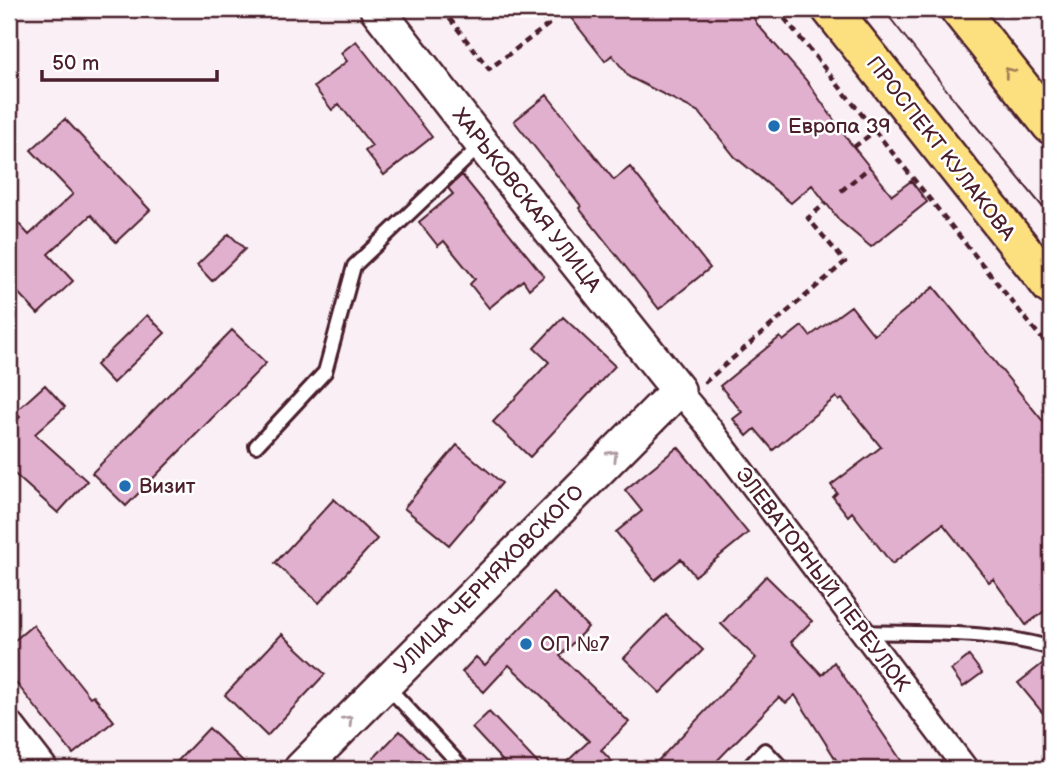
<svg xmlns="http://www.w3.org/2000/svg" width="1060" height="778" viewBox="0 0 1060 778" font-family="'Balsamiq Sans',sans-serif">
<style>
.building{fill:#e2b0cf;stroke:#4a1f2b;stroke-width:2}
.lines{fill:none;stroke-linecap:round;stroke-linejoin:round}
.lane-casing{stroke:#4a1f2b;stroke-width:18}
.street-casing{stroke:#4a1f2b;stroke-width:28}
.secondary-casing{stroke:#4a1f2b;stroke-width:38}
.primary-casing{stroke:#4a1f2b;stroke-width:42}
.path{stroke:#4a1f2b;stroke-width:4.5;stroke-dasharray:7 5;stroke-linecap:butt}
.lane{stroke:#fff;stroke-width:12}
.street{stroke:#fff;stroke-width:23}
.secondary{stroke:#fff;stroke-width:33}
.primary{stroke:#fce080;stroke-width:37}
.tram{stroke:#4a1f2b;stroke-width:2}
.oneway{stroke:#a38056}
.oneway2{stroke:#ae9aa0}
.poi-dot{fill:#1f6fb2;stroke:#fff;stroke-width:2.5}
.labels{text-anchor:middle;stroke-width:5;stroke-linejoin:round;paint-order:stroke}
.poi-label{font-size:21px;fill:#4a1f2b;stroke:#fff;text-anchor:start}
.street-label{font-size:21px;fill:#4a1f2b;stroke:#fff}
</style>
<rect width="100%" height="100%" fill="#f9eff5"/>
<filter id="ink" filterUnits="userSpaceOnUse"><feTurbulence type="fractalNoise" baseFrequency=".0143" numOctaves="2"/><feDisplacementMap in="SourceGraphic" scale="14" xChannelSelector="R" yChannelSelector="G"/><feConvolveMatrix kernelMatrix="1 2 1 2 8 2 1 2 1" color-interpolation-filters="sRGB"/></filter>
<g filter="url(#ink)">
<path class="building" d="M564,9h185l8,15 49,56 42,60 44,55 19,-14 16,21 -56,45 -31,-26 -28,-36 -21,18 -56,-46 -36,-45 -70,-35 -17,-22 -7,6z
M356,41l76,96 -48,38 -19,-24 7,-5 -33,-42 -7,6 -18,-23 33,-26 -6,-8z
M547,95l67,85 16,-13 80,101 -51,41 -80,-101 2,-2 -67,-85z
M65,119l85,91 -34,32 -25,-27 -43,39 25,27 -35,33 -29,-31v-70l20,22 44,-41 -42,-44z
M462,175l82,101 -15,13 -6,-9 -34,28 -19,-24 5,-5 -31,-38 -6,5 -19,-24 34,-28 -5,-6z
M229,234l16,15 -33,32 -15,-16z
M934,287l117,144v175l-25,19 -33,-46 -4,3 -46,-58 -51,40 -40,-52 -4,4 -15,-19 4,-4 -6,-8 50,-38 -39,-48 -3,2 -3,-4 -63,53 -18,-21 -8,7 -14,-17 9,-7 -22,-26 60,-49 3,4 19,-15 8,10 41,-30 23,29z
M147,315l18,18 -52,50 -17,-18z
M563,317l52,49 -85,91 -37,-35 56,-60 -15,-14z
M232,330l34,33 -140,143 -34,-33z
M45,385l20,22 -30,27 52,47 -29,32 -49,-44v-41l11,-11 -5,-5z
M457,445l45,38 -53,62 -45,-37z
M678,447l70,86 -53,43 -14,-17 -26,21 -39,-48 26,-21 -17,-21z
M334,499l43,40 -58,64 -44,-40z
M766,576l46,45 -21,21 31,33 12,-13 73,107h-65l-47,-74 -9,8 -7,-6 -70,72h-59l106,-111 -35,-34z
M554,593l34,34 -28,29 69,66 -28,28 18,19h-60l30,-28 -80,-76 -25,27 -22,-20 14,-15 9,8z
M666,615l37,35 -43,43 -36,-35z
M33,625l57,72 3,-2 21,26 -41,33 -64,-80v-29z
M282,634l43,40 -58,62 -42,-41z
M969,656l13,17 -19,14 -12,-17z
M1051,657v66l-33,-40z
M489,712l54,57h-33l-38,-41z
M209,728l42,41h-81z
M400,731l39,38h-76z"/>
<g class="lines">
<defs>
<path id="lane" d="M256,446l69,-74 29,-106 127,-121
M862,632c63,2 129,-2 189,16
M386,685l78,84
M747,769l18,-19 18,19"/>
<path id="street" d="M678,390l27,32 261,347"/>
<path id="secondary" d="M9,729l31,40
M301,769l377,-379 -196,-246 -105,-135"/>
<path id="primary" d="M831,9l220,277
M959,9l92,116"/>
</defs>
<use href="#lane" class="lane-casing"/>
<use href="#street" class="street-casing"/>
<use href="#secondary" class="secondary-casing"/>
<use href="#primary" class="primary-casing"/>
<path class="path" d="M442,9l47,60 59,-44 -12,-16
M777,9l274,341
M854,147l21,-16
M841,191l29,-24
M704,383l141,-121 -37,-44 18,-15"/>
<use href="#lane" class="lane"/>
<use href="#street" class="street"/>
<use href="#secondary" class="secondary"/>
<use href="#primary" class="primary"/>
<path class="tram" d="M883,9l74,94 94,114"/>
</g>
<defs><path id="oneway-chevron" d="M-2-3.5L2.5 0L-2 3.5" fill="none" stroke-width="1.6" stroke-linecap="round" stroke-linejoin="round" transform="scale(1.75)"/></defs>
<use class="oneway" href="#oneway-chevron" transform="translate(1009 72) rotate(-128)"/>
<g class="oneway2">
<use href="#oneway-chevron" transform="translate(613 455) rotate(-45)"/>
<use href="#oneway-chevron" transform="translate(348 720) rotate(-46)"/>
</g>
</g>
<g class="poi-dot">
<circle cx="774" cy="126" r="7"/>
<circle cx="125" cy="486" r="7"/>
<circle cx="526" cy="644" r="7"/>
</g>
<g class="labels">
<g class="poi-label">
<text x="788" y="133">Европа 39</text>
<text x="139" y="493">Визит</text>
<text x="540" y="651">ОП №7</text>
</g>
<g class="street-label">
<text transform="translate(941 148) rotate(52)" y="7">ПРОСПЕКТ КУЛАКОВА</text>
<text transform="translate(527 200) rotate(52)" y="7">ХАРЬКОВСКАЯ УЛИЦА</text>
<text transform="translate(489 579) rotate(-45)" y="7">УЛИЦА ЧЕРНЯХОВСКОГО</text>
<text transform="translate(823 579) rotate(53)" y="7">ЭЛЕВАТОРНЫЙ ПЕРЕУЛОК</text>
</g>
</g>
<rect width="1060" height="778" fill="none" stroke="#fff" stroke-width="35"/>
<rect x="18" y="18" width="1025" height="743" fill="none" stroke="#4a1f2b" stroke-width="2.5" filter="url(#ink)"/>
<path d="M42 70v10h175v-10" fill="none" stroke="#4a1f2b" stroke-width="3.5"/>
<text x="52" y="70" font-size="21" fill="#4a1f2b" stroke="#ffffff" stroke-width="5" paint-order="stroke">50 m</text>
</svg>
